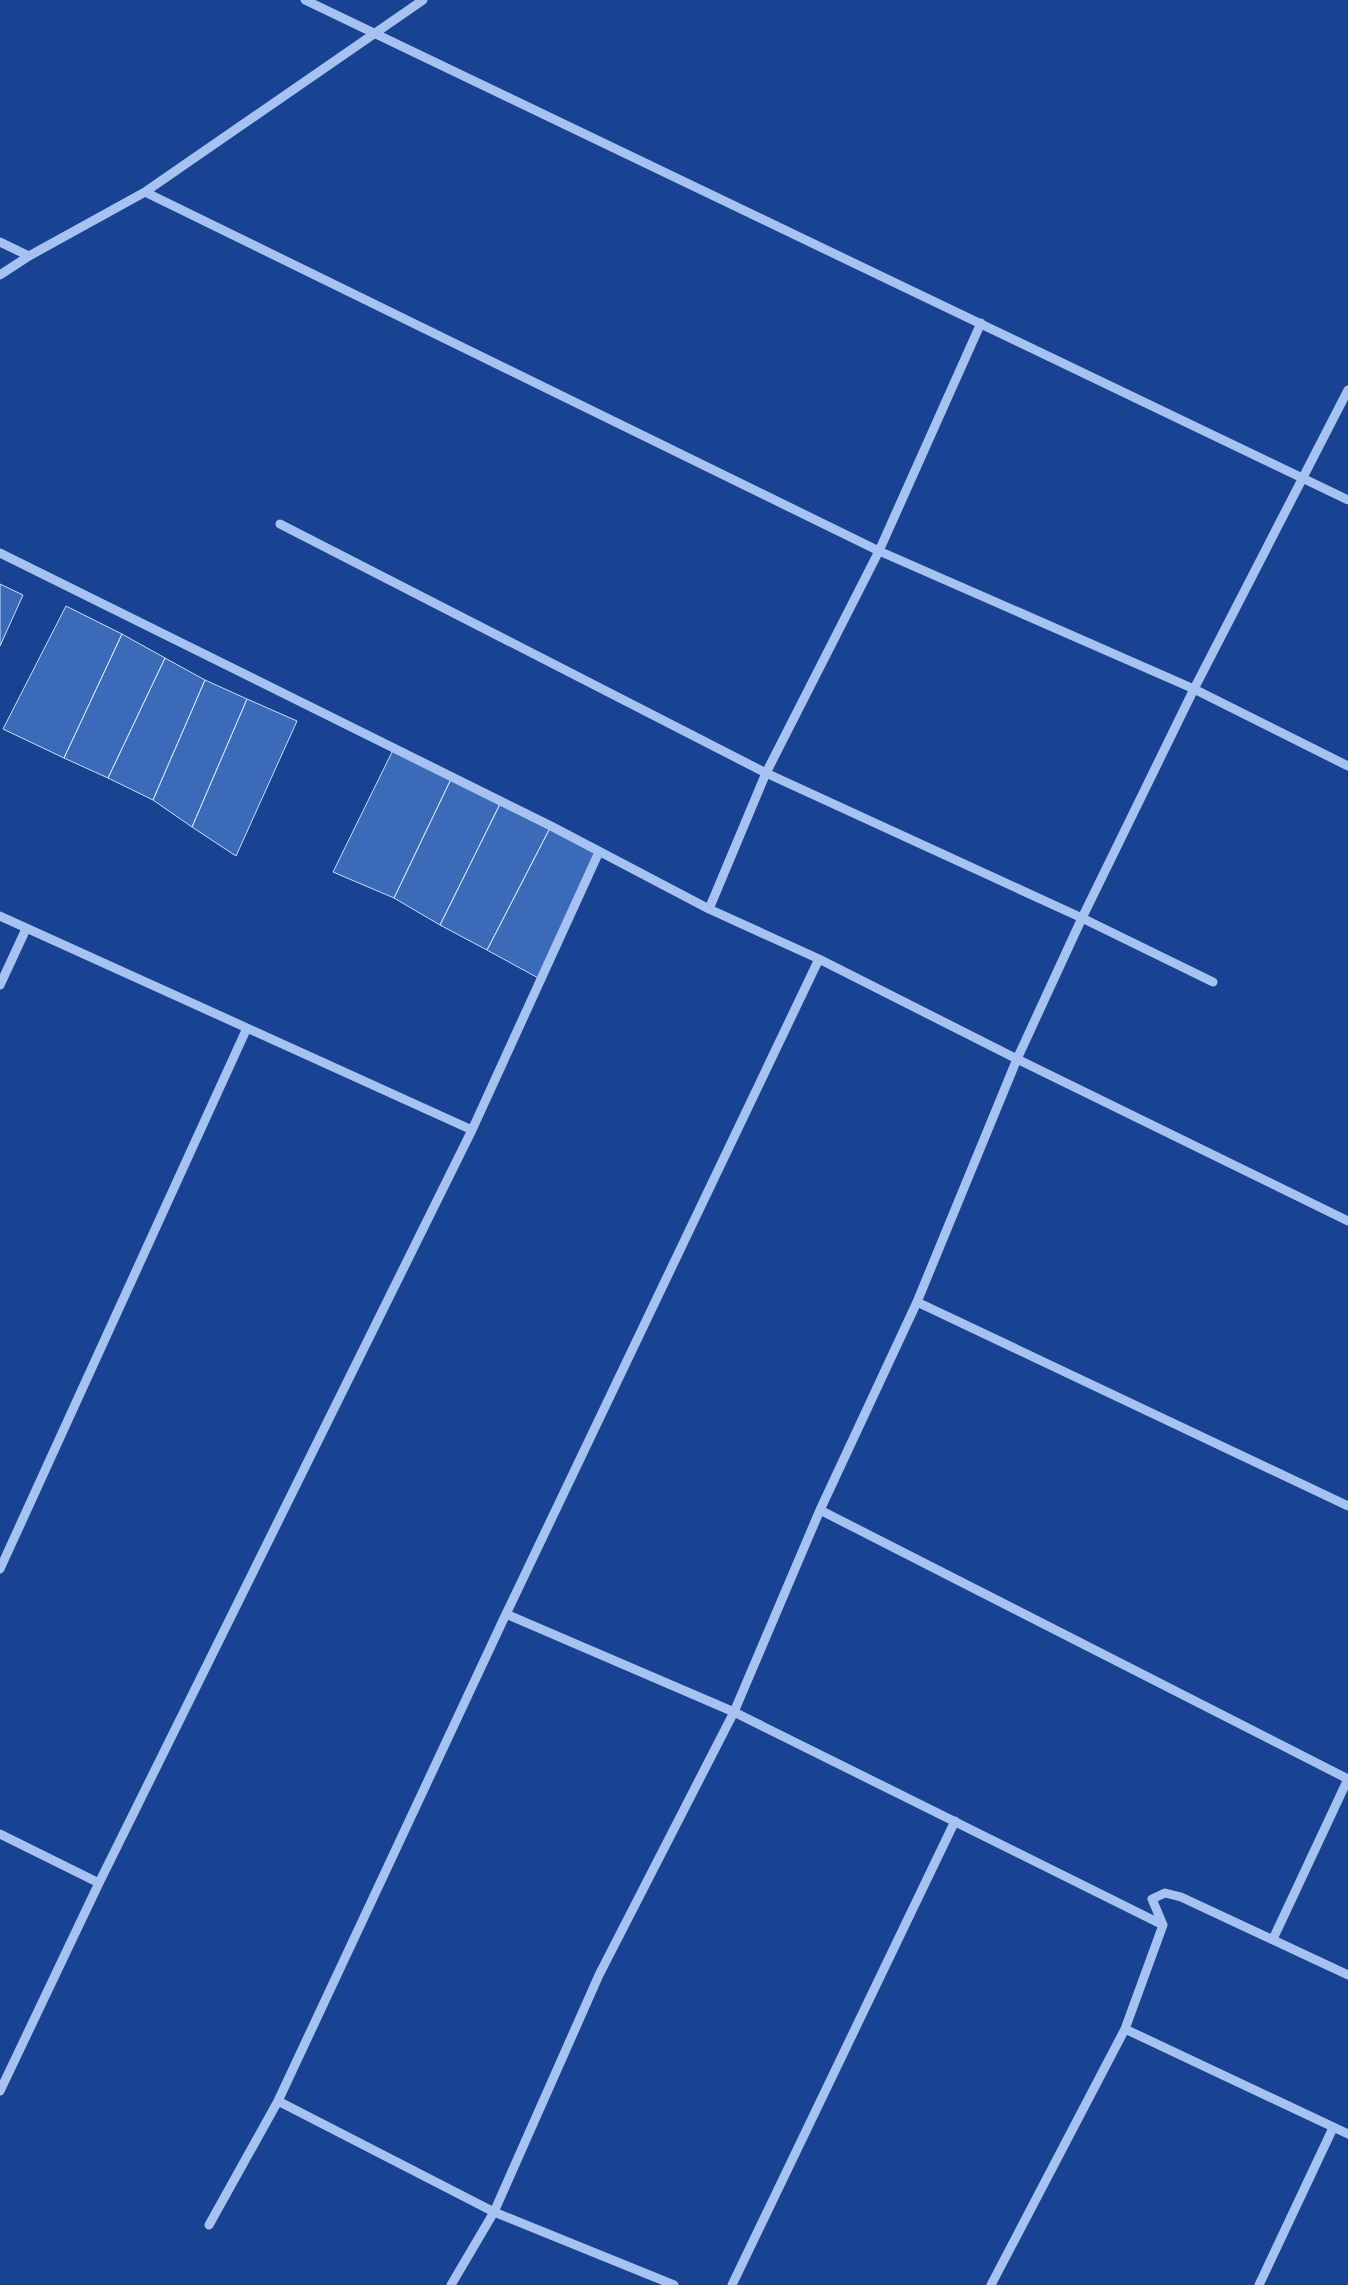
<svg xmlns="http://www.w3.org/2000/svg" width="1348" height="2285" viewBox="0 0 1348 2285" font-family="Commissioner,sans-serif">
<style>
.building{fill:#3b6ab9;stroke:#ccdefb}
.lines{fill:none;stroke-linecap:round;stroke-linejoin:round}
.minor{stroke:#a6c2f0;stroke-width:9}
</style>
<rect width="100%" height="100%" fill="#174392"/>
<path class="building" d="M0,584l23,11 -23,51z
M66,606l56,28 -58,124 -61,-29z
M122,634l43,24 -57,120 -44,-20z
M165,658l40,22 -52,120 -45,-22z
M205,680l42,19 -55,128 -39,-27z
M247,699l50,22 -61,135 -44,-29z
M394,748l58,29 -58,121 -61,-26z
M452,777l49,25 -61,123 -46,-27z
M501,802l50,24 -64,124 -47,-25z
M551,826l48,26 -59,127 -53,-29z"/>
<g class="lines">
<path class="minor" d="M305,0l1043,500
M145,192l734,359 315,138 154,77
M0,242l29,14
M0,275l29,-19 116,-64 278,-192
M280,524l486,249 316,145 131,64
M0,553l551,273 158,83 110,50 198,100 331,162
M709,909l57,-136 113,-222 102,-228
M0,916l472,214
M0,985l26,-56
M917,1302l431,204
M820,1510l528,269
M0,1569l247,-541
M506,1614l228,98 429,213
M0,1834l99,49
M1273,1939l75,-160
M1125,2029l223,105
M0,2091l99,-208 373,-753 127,-278
M278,2101l216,111 180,73
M209,2225l69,-124 228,-487 313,-655
M451,2285l43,-73 105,-237 135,-263 86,-202 97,-208 100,-243 65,-141 112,-229 154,-299
M732,2285l223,-464
M991,2285l134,-256 38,-104 -11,-26 13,-6 16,4 167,78
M1259,2285l74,-157"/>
</g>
</svg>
